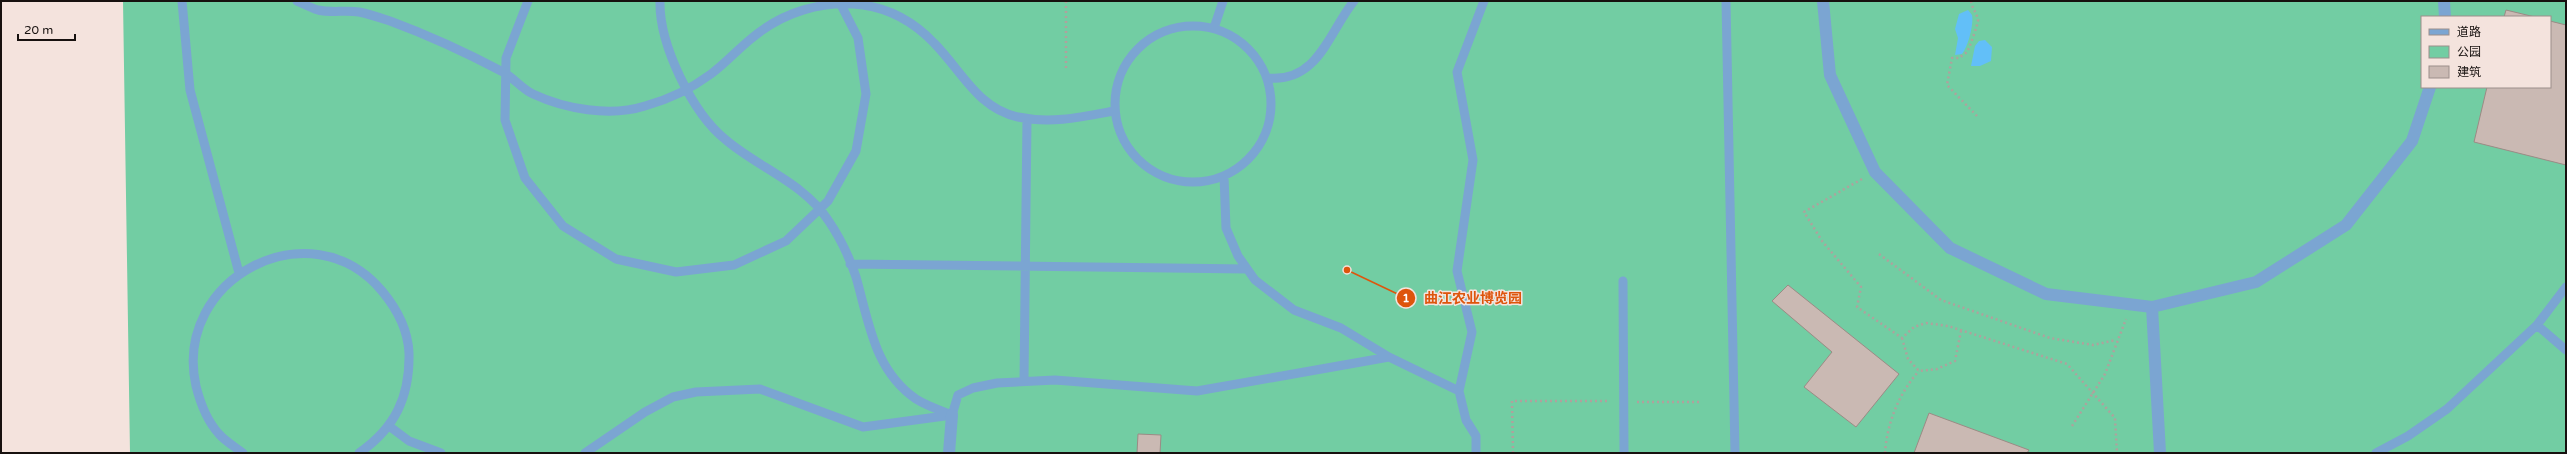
<svg xmlns="http://www.w3.org/2000/svg" width="2567" height="454" viewBox="0 0 2567 454" font-family="'Varela Round','Noto Sans SC',sans-serif">
<style>
.green{fill:#72cda3;fill-rule:evenodd}
.water{fill:#62bff8}
.building{fill:#cab9b3;stroke:#9b8b85}
.lines{fill:none;stroke-linecap:round;stroke-linejoin:round}
.path{stroke:#afa29d;stroke-width:2.5;stroke-dasharray:2 3;stroke-linecap:butt}
.service{stroke:#7ba5d2;stroke-width:9}
.minor{stroke:#7ba5d2;stroke-width:12}
.leader{fill:none;stroke:#de550c;stroke-width:1.5}
.callout-dot{fill:#de550c;stroke:#f4e3dd;stroke-width:1.5}
.mark-label{font-size:12px;text-anchor:middle;font-weight:bold;fill:#fff}
.callout-label{font-size:14px;text-anchor:middle;font-weight:bold;fill:#de550c;stroke:#f4e3dd;stroke-width:3;stroke-linejoin:round;paint-order:stroke}
</style>
<rect width="100%" height="100%" fill="#f4e3dd"/>
<path class="green" d="M123,1h2443v452h-2436zM2422,17h128v70h-128z"/>
<path class="water" d="M1968,10l4,5c2,9 -4,32 -10,39l-7,1 3,-17 -3,-9 4,-15z
M1985,40l7,7 -1,14 -11,5h-9l4,-20 4,-5z"/>
<path class="building" d="M2506,10l29,7h-31z
M2550,21l16,4v140l-92,-23 13,-55h63z
M1788,285l111,89 -43,53 -52,-40 28,-35 -60,-51z
M1929,413l100,37 -2,3h-113z
M1138,434l23,1 -1,18h-23z"/>
<g class="lines">
<path class="path" d="M1066,1v67
M1971,1c1,7 5,11 7,18 1,3 -9,30 -11,33 -2,2 -6,4 -8,6h-7l-5,27 30,31
M1862,179l-58,33 18,29 39,46 -4,20 45,31 12,-11 12,-4 22,3 119,38 48,54 2,35
M1879,254l62,46 109,38 43,7 23,-5
M1902,338l6,21 11,12 18,-2 18,-8 6,-30
M1637,402h64
M2072,426l33,-52 21,-55
M1513,453l-1,-52h98
M1885,453c2,-30 14,-60 34,-82"/>
<path class="service" d="M182,1l8,89 49,183
M297,1c7,3 14,7 21,9 13,3 28,0 41,2 10,2 22,6 31,9 38,14 77,32 113,51 11,6 19,17 30,22 32,15 77,23 112,12 22,-6 47,-18 66,-32 15,-11 27,-25 41,-36 31,-26 70,-38 111,-33 28,4 52,18 71,38 27,27 44,66 84,74 33,7 64,0 96,-6
M528,1l-22,57 -1,62 20,58 38,48 53,33 60,13 58,-7 52,-24 42,-40 28,-50 10,-57 -8,-56 -19,-37
M660,1c-1,43 32,112 66,139 33,28 78,43 102,80 11,16 22,39 28,57 13,45 18,93 60,122 11,7 24,11 36,16
M1726,1l9,452
M1115 104a78 78 0 1 1 156 0a78 78 0 1 1-156 0Z
M1214,28l9,-27
M1268,78c50,5 61,-46 86,-77
M1224,176l2,52 12,28 17,24 39,30 47,18 48,29
M850,264l397,5
M1623,281l1,172
M2566,287l-29,38 29,25
M1024,381l3,-262
M1459,391l7,29 10,16v17
M389,426l20,15 32,12
M243,453c-8,-6 -18,-12 -24,-19 -12,-13 -19,-32 -23,-48 -24,-108 115,-180 186,-95 15,18 26,39 27,62 1,44 -14,75 -50,100
M585,453l60,-41 28,-15 23,-5 64,-3 103,38 89,-12 6,-20 15,-7 24,-5 58,-3 142,11 192,-34 70,34 13,-59 -15,-61 16,-111 -16,-88 27,-71
M2376,453l32,-17 39,-27 90,-84"/>
<path class="minor" d="M1823,1l7,74 45,97 75,76 96,46 106,13 104,-25 90,-57 66,-84 18,-54
M2444,1l1,16
M2152,307l8,146
M949,453l3,-38"/>
</g>
<path class="leader" d="M1347 270L1406 298"/>
<g class="callout-dot">
<circle cx="1347" cy="270" r="4"/>
<circle cx="1406" cy="298" r="10"/>
</g>
<g class="mark-label">
<text x="1406" y="302">1</text>
</g>
<g class="callout-label">
<text x="1473" y="303">曲江农业博览园</text>
</g>
<rect width="2567" height="454" fill="none" stroke="#17110f" stroke-width="4"/>
<rect x="2421" y="16" width="130" height="72" fill="#f4e3dd" stroke="#9c8f8b"/>
<rect x="2429" y="29" width="20" height="6" fill="#7ba5d2" stroke="#9c8f8b"/>
<text x="2457" y="36" font-size="12" fill="#17110f">道路</text>
<rect x="2429" y="46" width="20" height="12" fill="#72cda3" stroke="#9c8f8b"/>
<text x="2457" y="56" font-size="12" fill="#17110f">公园</text>
<rect x="2429" y="66" width="20" height="12" fill="#cab9b3" stroke="#9c8f8b"/>
<text x="2457" y="76" font-size="12" fill="#17110f">建筑</text>
<path d="M18 34v6h57v-6" fill="none" stroke="#17110f" stroke-width="2"/>
<text x="24" y="34" font-size="12" fill="#17110f" stroke="#f4e3dd" stroke-width="3" paint-order="stroke">20 m</text>
</svg>
